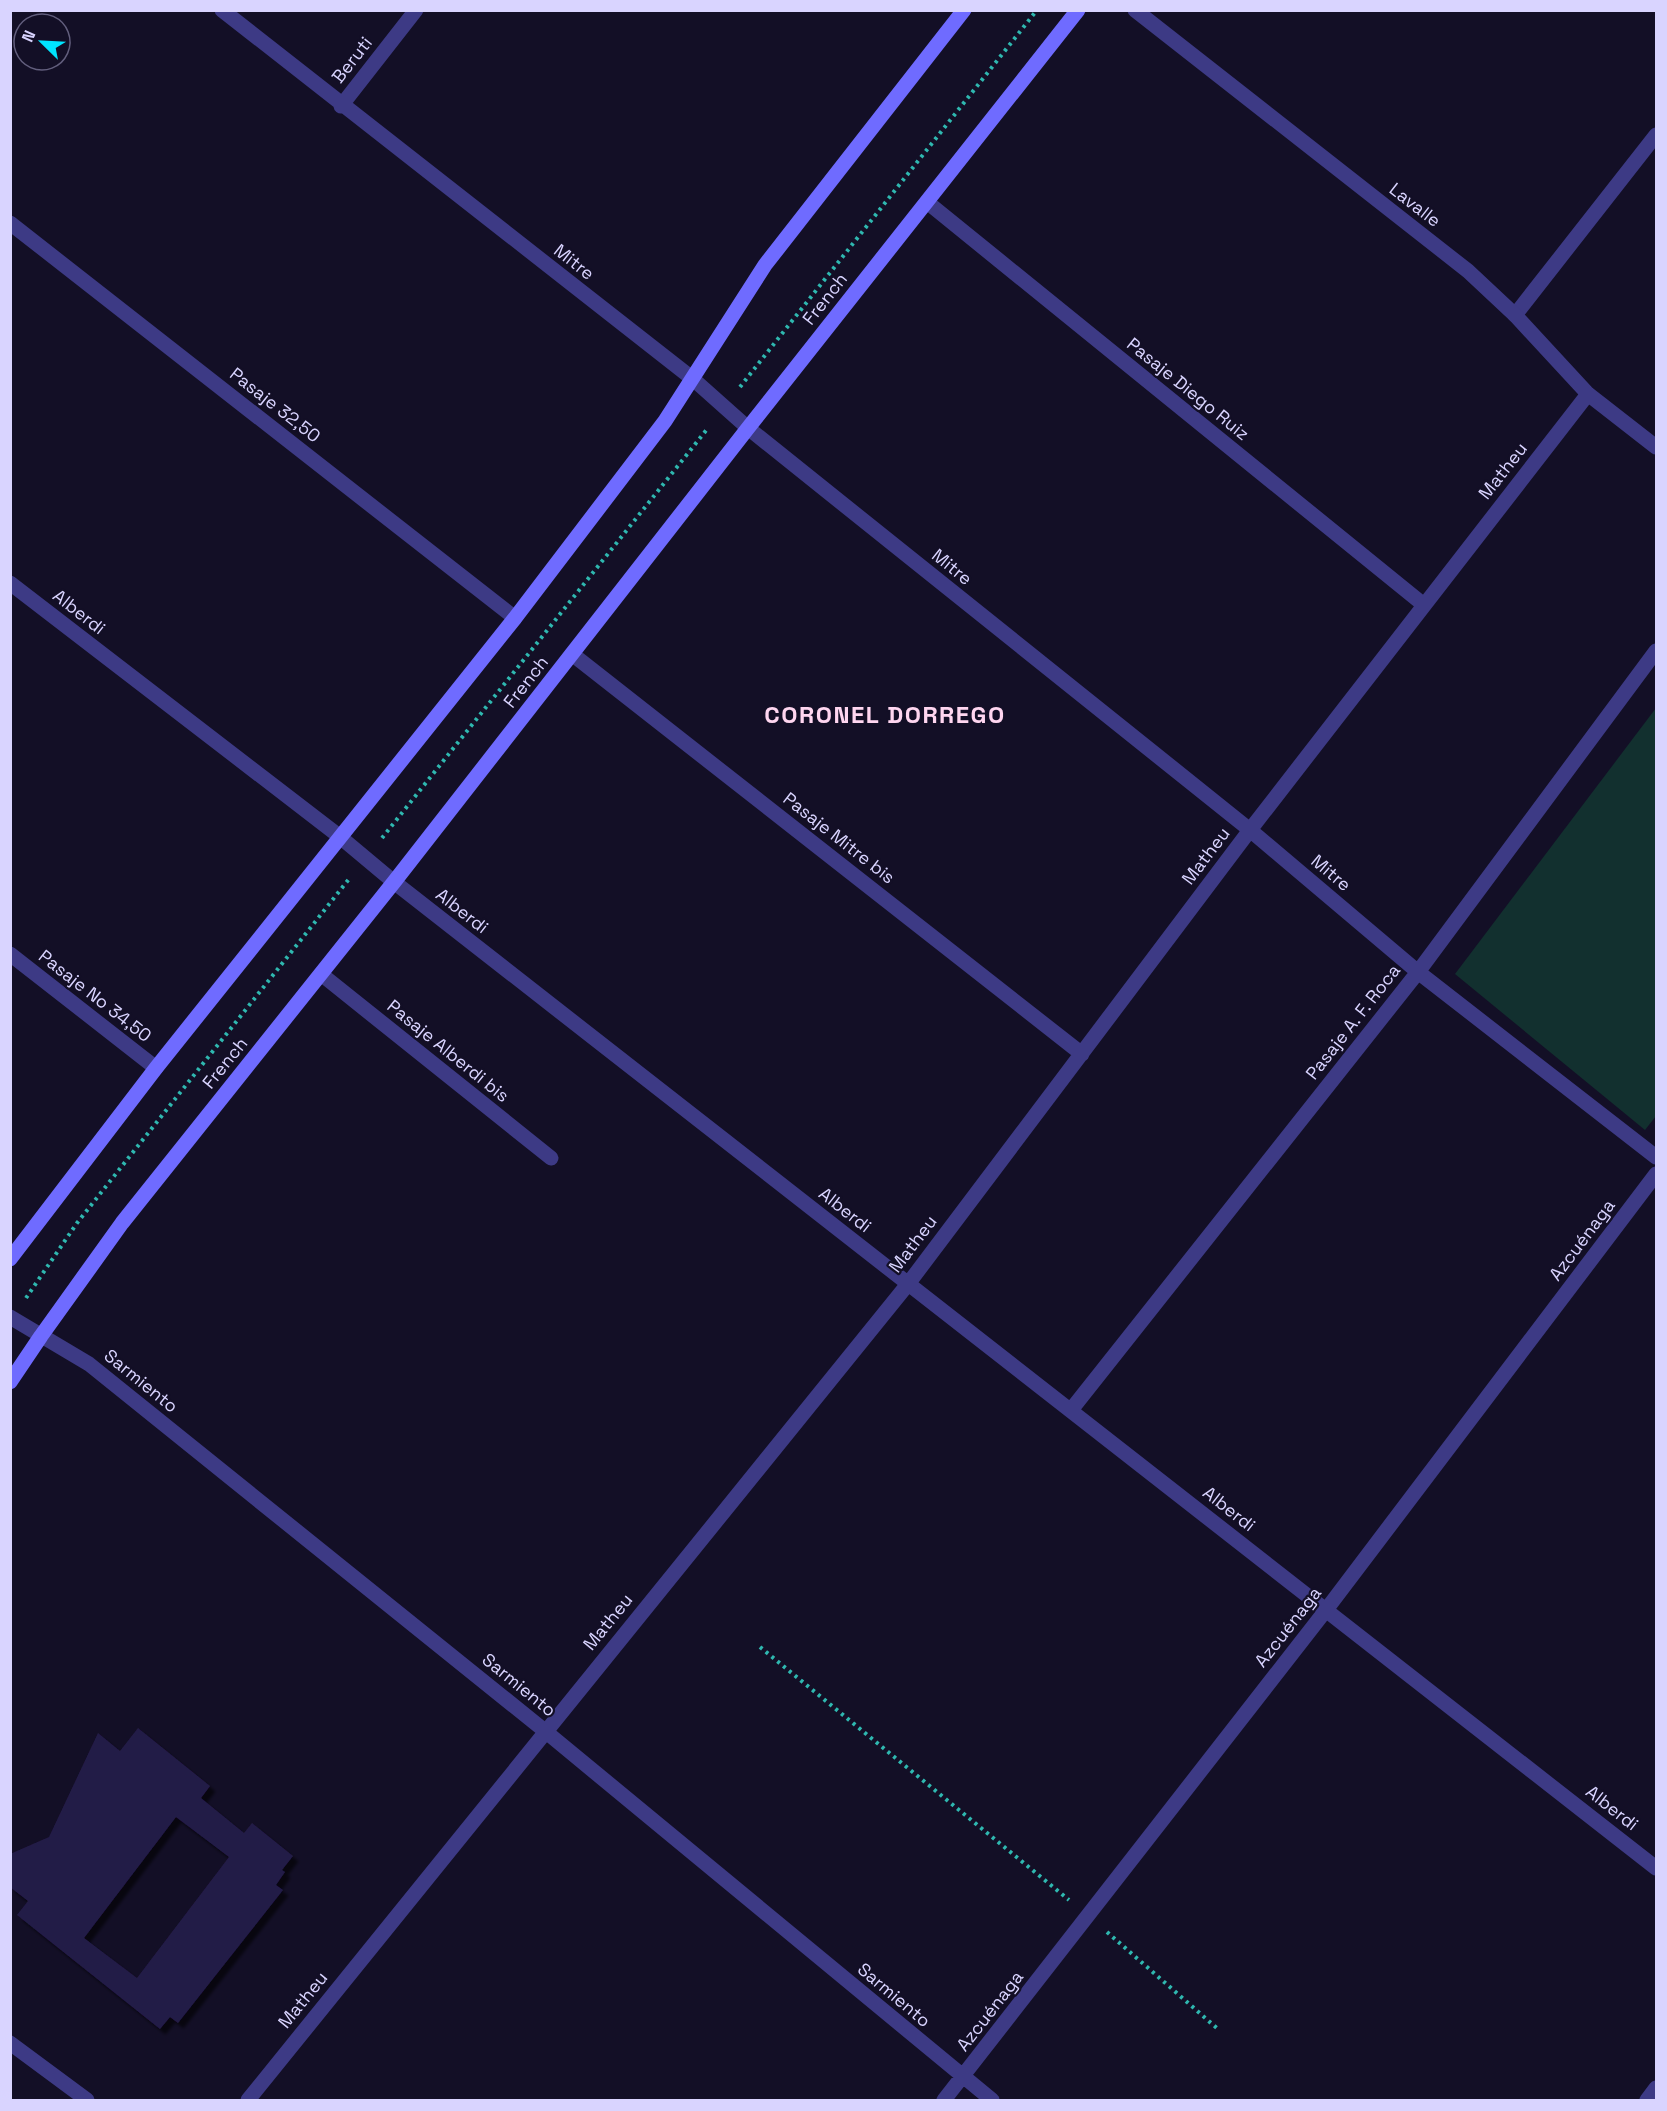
<svg xmlns="http://www.w3.org/2000/svg" width="1667" height="2111" viewBox="0 0 1667 2111" font-family="'Space Grotesk',sans-serif">
<style>
.green{fill:#12302f}
.building{fill:#241b47;fill-rule:evenodd;filter:url(#shadow)}
.lines{fill:none;stroke-linecap:round;stroke-linejoin:round}
.path{stroke:#2fb8b0;stroke-width:4;stroke-dasharray:3 4.5;stroke-linecap:butt}
.lane{stroke:#3d3a85;stroke-width:15}
.street{stroke:#3d3a85;stroke-width:15}
.secondary{stroke:#6f6bff;stroke-width:15}
.labels{text-anchor:middle;stroke-width:4.5;stroke-linejoin:round;paint-order:stroke}
.street-label{font-size:18px;fill:#d9d4ff;stroke:#130f26}
.district-label{font-size:24px;font-weight:bold;letter-spacing:1.5px;fill:#ffd6f0;stroke:#130f26}
</style>
<defs>
<filter id="shadow"><feDropShadow dx="5.5" dy="5.5" stdDeviation="1.5" flood-color="#0009"/></filter>
</defs>
<rect width="100%" height="100%" fill="#130f26"/>
<path class="green" d="M1656,708v408l-11,14 -190,-156z"/>
<path class="building" d="M138,1728l72,58 -9,12 43,35 8,-10 41,33 -11,14 3,2 -9,13 7,5 -105,133 -8,-6 -10,12 -143,-114 11,-14 -18,-14v-33l39,-17 49,-104 22,18zM176,1817l53,40 -92,121 -53,-40z"/>
<g class="lines">
<path class="path" d="M740,387l297,-377
M382,838l326,-410
M26,1298l51,-75 272,-344
M760,1647l309,253
M1107,1932l112,98"/>
<path class="lane" d="M1515,315l141,-180
M321,974l230,184"/>
<path class="street" d="M222,10l471,369 55,49 502,402 168,142 238,185
M1135,10l333,261 47,44 73,79 68,53
M341,106l75,-96
M927,202l497,403
M10,223l505,395
M10,583l329,253 55,46 1262,986
M572,654l510,400
M10,954l146,114
M10,1317l79,47 456,367 447,369
M1071,1410l347,-438 238,-321
M10,2043l77,57
M248,2100l660,-816 342,-454 338,-436
M944,2100l382,-490 330,-436
M1647,2100l9,-12"/>
<path class="secondary" d="M10,1259l146,-191 359,-450 150,-197 100,-156 199,-255
M10,1382l31,-46 81,-113 272,-341 354,-454 330,-418"/>
</g>
<g class="labels">
<g class="street-label">
<text transform="translate(352 60) rotate(-52)" y="6">Beruti</text>
<text transform="translate(1415 205) rotate(38)" y="6">Lavalle</text>
<text transform="translate(574 262) rotate(38)" y="6">Mitre</text>
<text transform="translate(825 299) rotate(-52)" y="6">French</text>
<text transform="translate(1188 389) rotate(39)" y="6">Pasaje Diego Ruiz</text>
<text transform="translate(275 405) rotate(38)" y="6">Pasaje 32,50</text>
<text transform="translate(1503 471) rotate(-52)" y="6">Matheu</text>
<text transform="translate(952 567) rotate(39)" y="6">Mitre</text>
<text transform="translate(79 612) rotate(38)" y="6">Alberdi</text>
<text transform="translate(526 682) rotate(-52)" y="6">French</text>
<text transform="translate(839 838) rotate(38)" y="6">Pasaje Mitre bis</text>
<text transform="translate(1206 856) rotate(-53)" y="6">Matheu</text>
<text transform="translate(1331 873) rotate(40)" y="6">Mitre</text>
<text transform="translate(462 911) rotate(38)" y="6">Alberdi</text>
<text transform="translate(95 996) rotate(38)" y="6">Pasaje No 34,50</text>
<text transform="translate(1353 1022) rotate(-52)" y="6">Pasaje A. F. Roca</text>
<text transform="translate(448 1051) rotate(39)" y="6">Pasaje Alberdi bis</text>
<text transform="translate(225 1063) rotate(-51)" y="6">French</text>
<text transform="translate(845 1210) rotate(38)" y="6">Alberdi</text>
<text transform="translate(1582 1240) rotate(-53)" y="6">Azcuénaga</text>
<text transform="translate(913 1244) rotate(-53)" y="6">Matheu</text>
<text transform="translate(141 1381) rotate(39)" y="6">Sarmiento</text>
<text transform="translate(1229 1509) rotate(38)" y="6">Alberdi</text>
<text transform="translate(608 1622) rotate(-51)" y="6">Matheu</text>
<text transform="translate(1288 1627) rotate(-52)" y="6">Azcuénaga</text>
<text transform="translate(519 1685) rotate(39)" y="6">Sarmiento</text>
<text transform="translate(1612 1808) rotate(38)" y="6">Alberdi</text>
<text transform="translate(894 1995) rotate(40)" y="6">Sarmiento</text>
<text transform="translate(303 2000) rotate(-51)" y="6">Matheu</text>
<text transform="translate(990 2011) rotate(-52)" y="6">Azcuénaga</text>
</g>
<g class="district-label">
<text x="885" y="723">CORONEL DORREGO</text>
</g>
</g>
<rect width="1667" height="2111" fill="none" stroke="#d9d4ff" stroke-width="24"/>
<g transform="translate(42 42) rotate(294)"><circle r="28" fill="#130f26" stroke="#625e7d" stroke-width="1.5"/>
<path d="M0-4.5L10 22L0 15L-10 22Z" fill="#00e5ff"/>
<text y="-9" font-size="16" font-weight="bold" text-anchor="middle" fill="#d9d4ff">N</text>
</g>
</svg>
